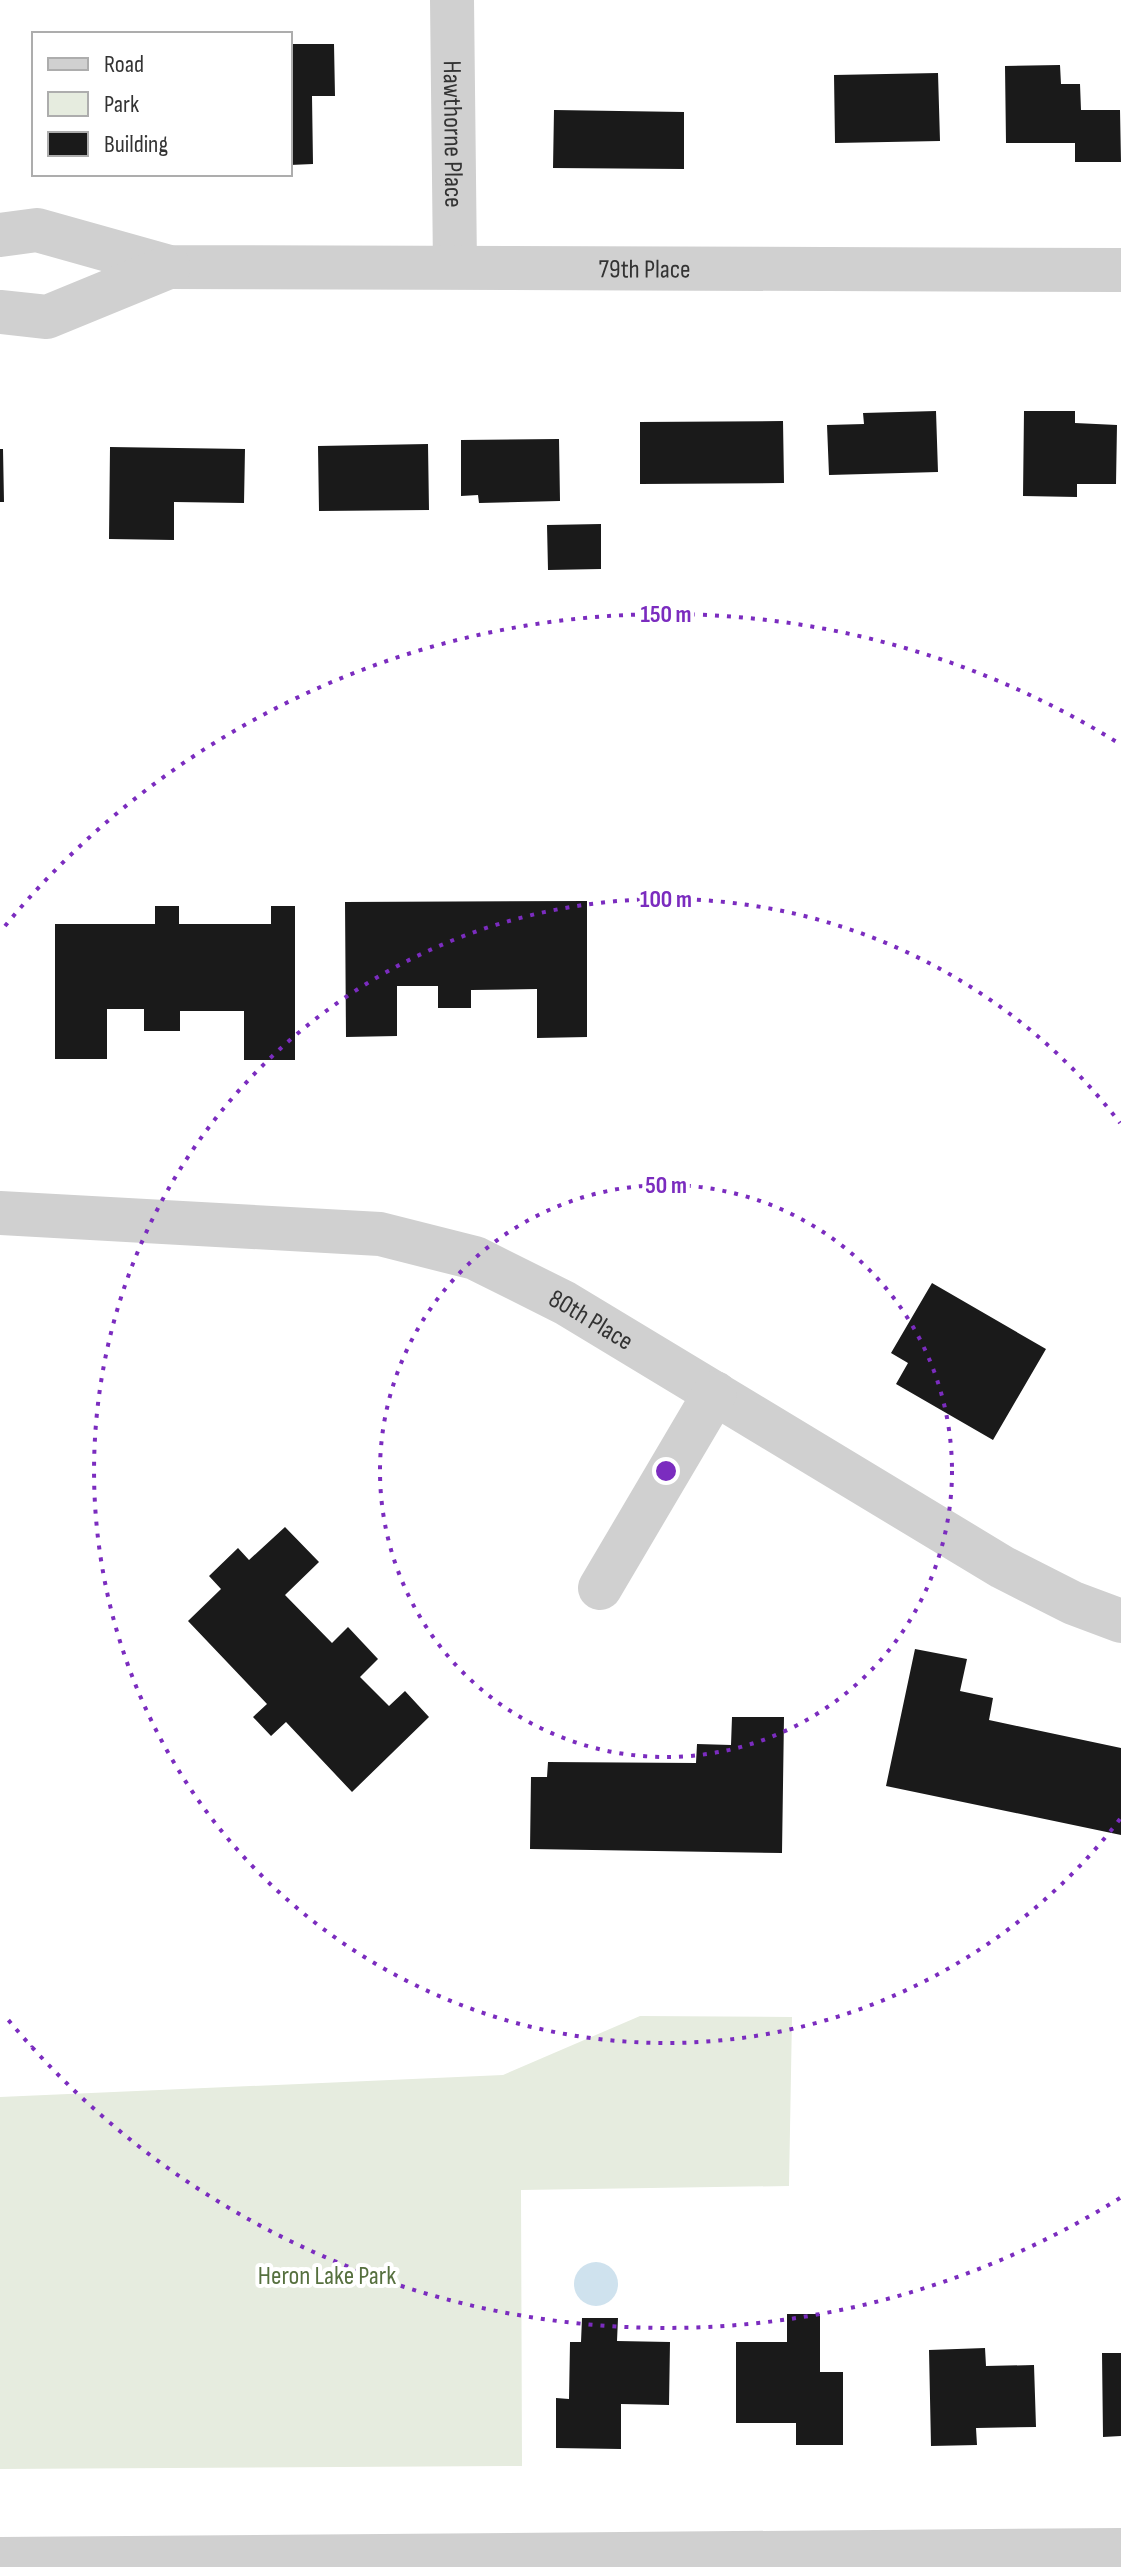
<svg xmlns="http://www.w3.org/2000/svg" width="1121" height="2567" viewBox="0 0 1121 2567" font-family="'Sofia Sans Condensed',sans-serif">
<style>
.green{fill:#e6ecdf}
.water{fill:#cfe2ee}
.building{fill:#1a1a1a}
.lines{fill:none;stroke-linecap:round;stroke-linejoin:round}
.minor{stroke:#d0d0d0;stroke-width:44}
.ring{fill:none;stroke:#7b2cbf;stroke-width:4;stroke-dasharray:4 8}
.labels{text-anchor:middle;stroke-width:8;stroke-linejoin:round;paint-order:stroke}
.street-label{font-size:26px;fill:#333;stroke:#fff}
.park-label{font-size:26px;fill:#56703f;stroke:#fff}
.centre{fill:#7b2cbf;stroke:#fff;stroke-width:4}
.ring-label{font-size:24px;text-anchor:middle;font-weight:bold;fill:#7b2cbf;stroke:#fff;stroke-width:8;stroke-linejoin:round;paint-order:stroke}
</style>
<rect width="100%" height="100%" fill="#fff"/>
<path class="green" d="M640,2016l152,1 -3,169 -268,4 1,276 -522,3v-372l503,-22z"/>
<path class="water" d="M574 2284a22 22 0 1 1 44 0a22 22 0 1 1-44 0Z"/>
<path class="building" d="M290,44h44l1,52h-23l1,68 -23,1z
M1060,65l1,19h19l1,26h39l1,52h-46v-19h-69l-1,-77z
M938,73l2,68 -105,2 -1,-68z
M554,110l130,2v57l-131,-1z
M936,411l2,61 -109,3 -2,-50 37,-1 -1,-11z
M1024,411h51v12l42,2 -1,59h-39v13l-54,-1z
M783,421l1,62 -144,1v-62z
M559,439l1,62 -81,2 -1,-8 -17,1v-56z
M428,444l1,66 -110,1 -1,-65z
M110,447l135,2 -1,54 -70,-1v38l-65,-1z
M0,449h3l1,53h-4z
M601,524v45l-53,1 -1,-45z
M587,901v136l-50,1v-49l-66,1v18h-33v-22h-41v50l-51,1 -1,-135z
M155,906h24v18h92v-18h24v154h-51v-49h-64v20h-36v-22h-37v50h-52v-135h100z
M932,1283l114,66 -53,91 -97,-56 12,-21 -17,-10z
M285,1527l34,35 -34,33 47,48 16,-16 30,32 -18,18 29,29 16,-15 24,26 -77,75 -66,-70 -15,14 -18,-19 14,-13 -79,-83 33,-32 -12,-13 29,-28 11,12z
M915,1649l52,10 -7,32 33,7 -4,22 132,28v87l-235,-49z
M732,1717h52l-2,136 -252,-4 1,-72h16l1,-15 148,1 1,-19 34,1z
M787,2314h33v58h23v73h-47v-22h-60v-81h51z
M582,2318h36l-1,23 53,1 -1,63 -48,-1v45l-65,-1v-50l13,1 1,-57h11z
M985,2348l1,18 48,-1 2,62 -60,1 1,17 -46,1 -2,-96z
M1102,2353h19v83l-18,1z"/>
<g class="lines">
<g class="minor">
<path id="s1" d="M452,0l3,267"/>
<path id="s2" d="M0,235l37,-5 132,37 952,3"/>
<path d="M0,312l47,5 122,-50"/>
<path id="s3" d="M0,1213l380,21 95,24 90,45 437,264 71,36 48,18"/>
<path d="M600,1588l115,-195"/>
<path d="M0,2559l1121,-9"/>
</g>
</g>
<g class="ring">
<circle cx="666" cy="1471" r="286"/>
<path d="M1120 1819A572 572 0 1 1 1120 1123"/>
<path d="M1120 2198A857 857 0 0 1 5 2016M5 926A857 857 0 0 1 1120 744"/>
</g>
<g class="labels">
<g class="street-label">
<text dy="9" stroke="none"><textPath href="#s1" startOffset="134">Hawthorne Place</textPath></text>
<text dy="9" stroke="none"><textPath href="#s2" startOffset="650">79th Place</textPath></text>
<text dy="9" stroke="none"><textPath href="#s3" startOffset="610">80th Place</textPath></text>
</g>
<g class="park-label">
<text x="327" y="2284">Heron Lake Park</text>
</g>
</g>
<circle cx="666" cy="1471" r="12" class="centre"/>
<g class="ring-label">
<text x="666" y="622">150 m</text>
<text x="666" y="907">100 m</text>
<text x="666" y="1193">50 m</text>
</g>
<rect x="32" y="32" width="260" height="144" fill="#ffffff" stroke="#adadad" stroke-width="2"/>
<rect x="48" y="58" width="40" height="12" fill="#d0d0d0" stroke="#adadad" stroke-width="2"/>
<text x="104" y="72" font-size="24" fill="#333333">Road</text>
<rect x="48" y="92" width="40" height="24" fill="#e6ecdf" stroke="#adadad" stroke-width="2"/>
<text x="104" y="112" font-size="24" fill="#333333">Park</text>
<rect x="48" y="132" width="40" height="24" fill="#1a1a1a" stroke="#adadad" stroke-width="2"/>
<text x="104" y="152" font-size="24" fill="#333333">Building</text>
</svg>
